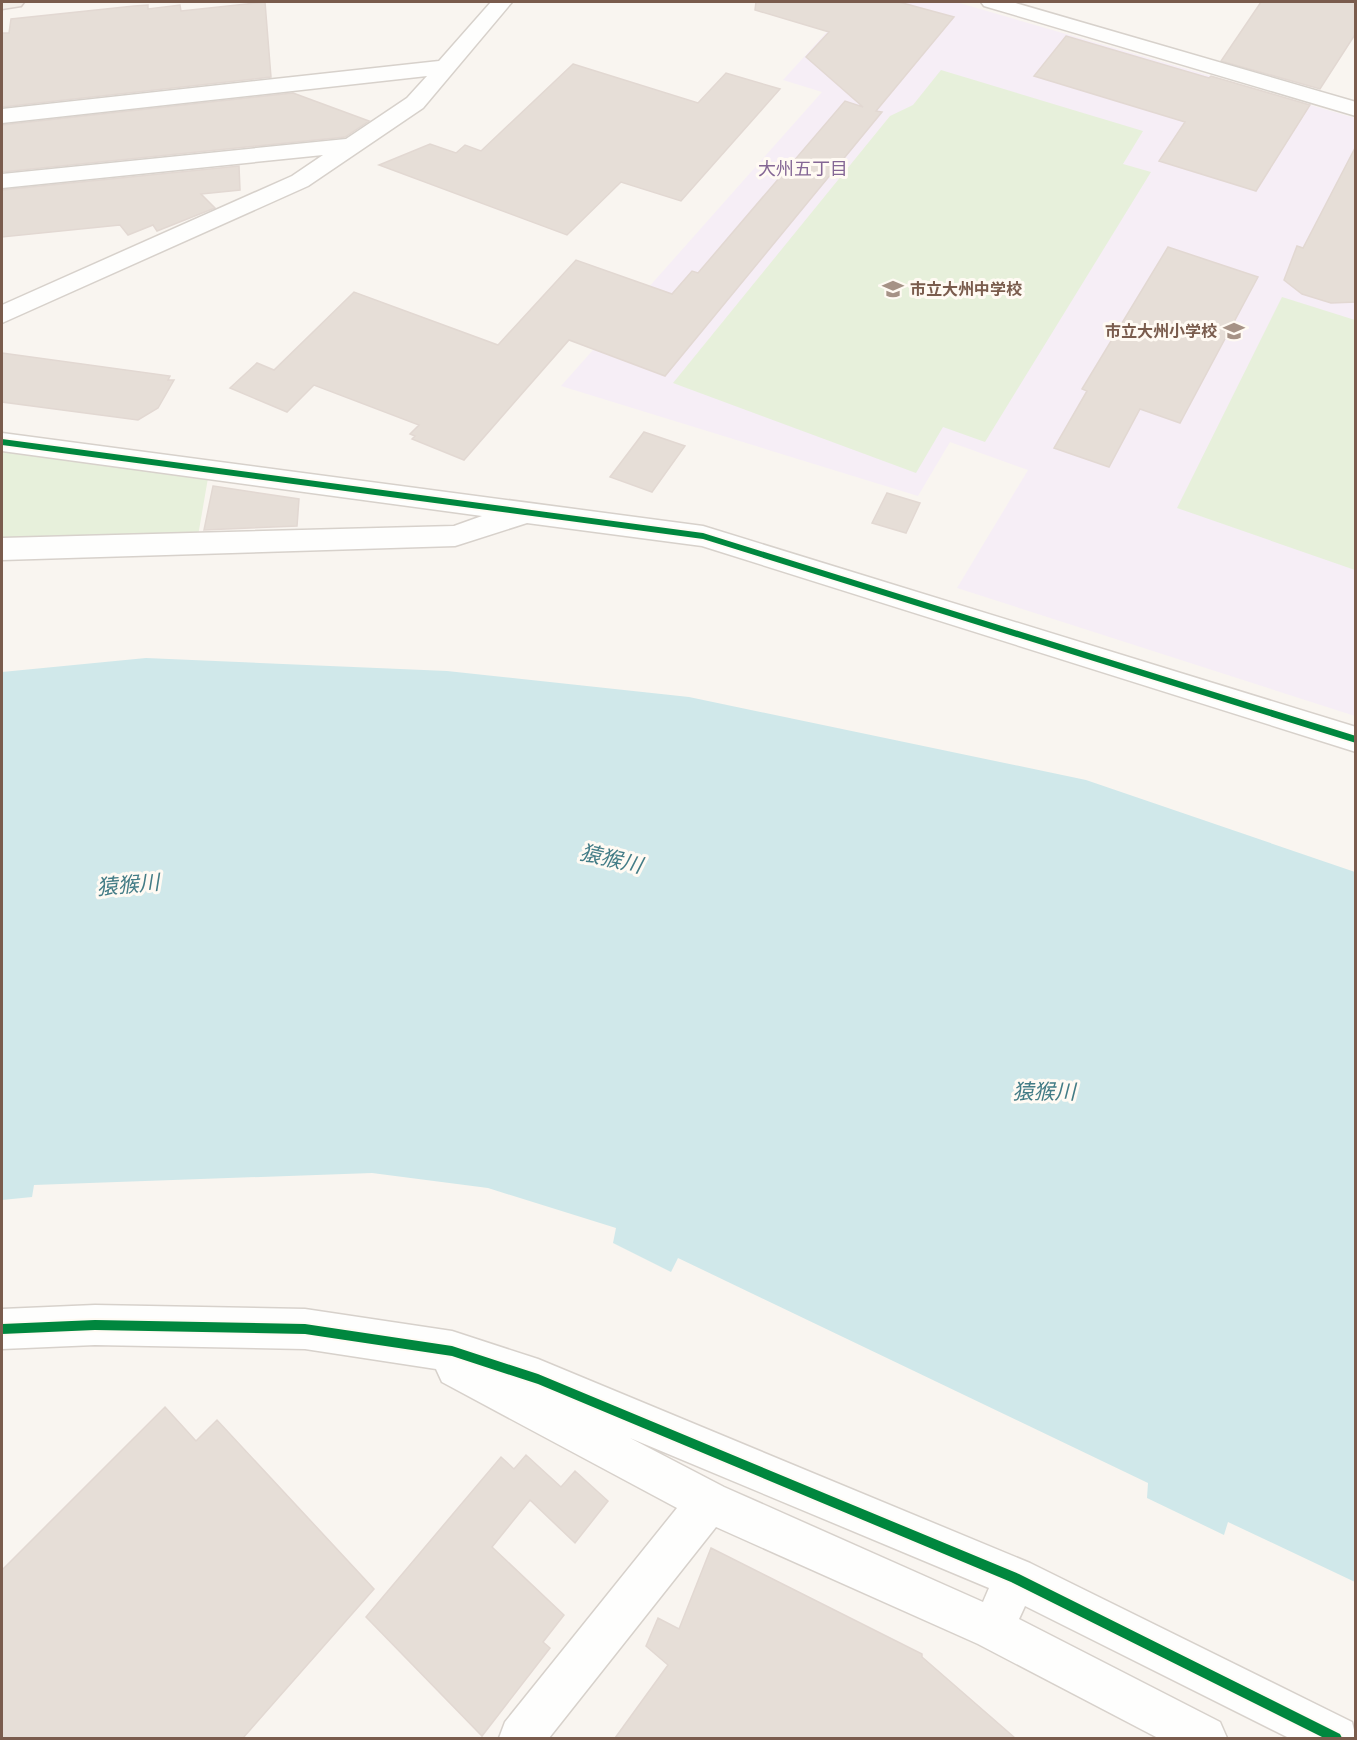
<svg xmlns="http://www.w3.org/2000/svg" width="1357" height="1740" viewBox="0 0 1357 1740" font-family="'Work Sans','Noto Sans JP',sans-serif">
<style>
.education{fill:#f6eef6}
.green{fill:#e7f0db}
.water{fill:#d0e8ea}
.building{fill:#e6ded7;stroke:#e2d8d2;stroke-width:1.5}
.lines{fill:none;stroke-linecap:round;stroke-linejoin:round}
.minor-casing{stroke:#d7d1cb;stroke-width:3}
.major-casing{stroke:#dad1cc;stroke-width:3}
.minor{fill:#fefefd;fill-rule:evenodd}
.major{fill:#f3eee8;fill-rule:evenodd}
.cycleway-casing{stroke:#fffaf3;stroke-width:4}
.cycleway{fill:#00873e;fill-rule:evenodd}
.labels{text-anchor:middle;stroke-width:6;stroke-linejoin:round;paint-order:stroke}
.far-poi-label{font-size:16px;font-weight:bold;fill:#7a5c4d;stroke:#fffaf3;text-anchor:start}
.far-neighbourhood-label{font-size:18px;fill:#846695;stroke:#fffaf3}
.water-label{font-size:21px;font-style:italic;fill:#437c86;stroke:#fffaf3}
</style>
<rect width="100%" height="100%" fill="#f9f5f0"/>
<path class="education" d="M854,2h102l399,116v598l-398,-128 71,-118 -78,-28 -32,54 -357,-110 261,-294 -39,-12z"/>
<path class="green" d="M941,70l202,61 -20,33 28,8 -166,270 -42,-15 -27,46 -243,-90 217,-267 23,-11z
M1282,297l73,23v250l-178,-62z
M2,451l206,27 -10,58 -196,3z"/>
<path class="water" d="M146,658l301,13 242,26 397,83 269,92v710l-127,-60 -4,13 -77,-37 1,-15 -470,-225 -7,14 -58,-29 3,-15 -128,-40 -116,-15 -338,12 -2,12 -30,3v-528z"/>
<path class="building" d="M265,2l6,75 -269,30v-74h7l2,-14 123,-13 14,-1v4l32,-4 1,6z
M756,2h143l55,15 -78,94 6,1 -217,264 -96,-36 -105,120 -52,-21 3,-3 -5,-2 9,-9 -105,-40 -27,27 -57,-24 27,-25 17,7 80,-78 144,53 78,-85 96,34 20,-23 6,2 147,-172 18,6 -57,-50 23,-25 -74,-22z
M1261,2h95v31l-36,56 -99,-28z
M1066,36l143,42 2,-2 99,29 -54,86 -97,-30 26,-39 -151,-46z
M573,64l125,39 28,-30 54,16 -99,112 -60,-19 -54,53 -188,-70 51,-21 26,9 9,-8 16,6z
M293,93l76,28 -24,16 -343,35v-47z
M1356,146v156l-25,1 -29,-9 -18,-14 13,-34 6,2z
M239,166l1,24 -39,4 14,14 -58,23 -4,-6 -25,10 -8,-10 -118,12v-47z
M1168,247l90,30 -78,146 -40,-14 -31,58 -55,-19 33,-57 -5,-2z
M2,353l168,23 -2,4h6l-16,28 -20,12 -136,-18z
M644,432l41,14 -33,46 -42,-15z
M213,486l86,13 -2,27 -93,4z
M887,493l33,10 -14,30 -34,-10z
M165,1407l31,34 21,-21 157,169 -131,149h-241v-168z
M526,1455l35,32 14,-16 33,30 -33,42 -45,-43 -38,47 72,68 -21,27 7,6 -68,88 -116,-119 135,-160 13,12z
M711,1548l211,106v3l93,81h-400l53,-73 -22,-19 12,-28 21,11z"/>
<g class="lines">
<defs>
<path id="minor" d="M491,2h21l-89,106 -115,78 -306,137v-18l290,-129 31,-21 -321,33v-14l344,-35 61,-41 20,-22 -425,47v-14l437,-48z
M981,2h31l344,100v14l-372,-110z
M2,433l701,93 653,201v25l-654,-206 -175,-23 -72,23 -453,14v-22l452,-12 28,-10 -480,-65z
M95,1305l210,4 147,22 86,28 492,204 322,159 4,16h-67l-264,-132 -6,13 201,103 7,16h-69l-180,-94 -262,-117 -167,211h-50l6,-16 172,-214 -235,-126 -6,-13 -131,-20 -210,-4 -93,4v-40zM630,1438l359,150 -6,14 -259,-115z"/>
<path id="major" d="M2,2h22l-3,4 -19,3z"/>
</defs>
<use href="#minor" class="minor-casing"/>
<use href="#major" class="major-casing"/>
<use href="#minor" class="minor"/>
<use href="#major" class="major"/>
<defs>
<path id="cycleway" d="M2,439l701,94 653,203v7l-653,-204 -701,-94z
M95,1320l210,4 147,22 86,28 481,200 321,160 2,4h-18l-313,-156 -473,-198 -86,-28 -147,-22 -210,-4 -93,4v-10z"/>
</defs>
<use href="#cycleway" class="cycleway-casing"/>
<use href="#cycleway" class="cycleway"/>
</g>
<defs>
<symbol id="school-bare" viewBox="-9 -9 18 18"><path d="M0-5L7-2L0 1L-7-2ZM-4 1L0 2.5L4 1V4Q0 6-4 4Z" fill="#a69286" stroke="#fffaf3" stroke-width="2.5" paint-order="stroke"/></symbol>
</defs>
<g fill-rule="evenodd">
<use href="#school-bare" x="878" y="274" width="30" height="30"/>
<use href="#school-bare" x="1219" y="316" width="30" height="30"/>
</g>
<g class="labels">
<g class="far-poi-label">
<text x="910" y="295">市立大州中学校</text>
<text x="1217" y="337" text-anchor="end">市立大州小学校</text>
</g>
<g class="far-neighbourhood-label">
<text x="803" y="175">大州五丁目</text>
</g>
<g class="water-label">
<text transform="translate(611 859) rotate(13)" y="7">猿猴川</text>
<text transform="translate(128 885) rotate(-5)" y="7">猿猴川</text>
<text x="1044" y="1099">猿猴川</text>
</g>
</g>
<rect width="1357" height="1740" fill="none" stroke="#7a5c4d" stroke-width="6"/>
</svg>
